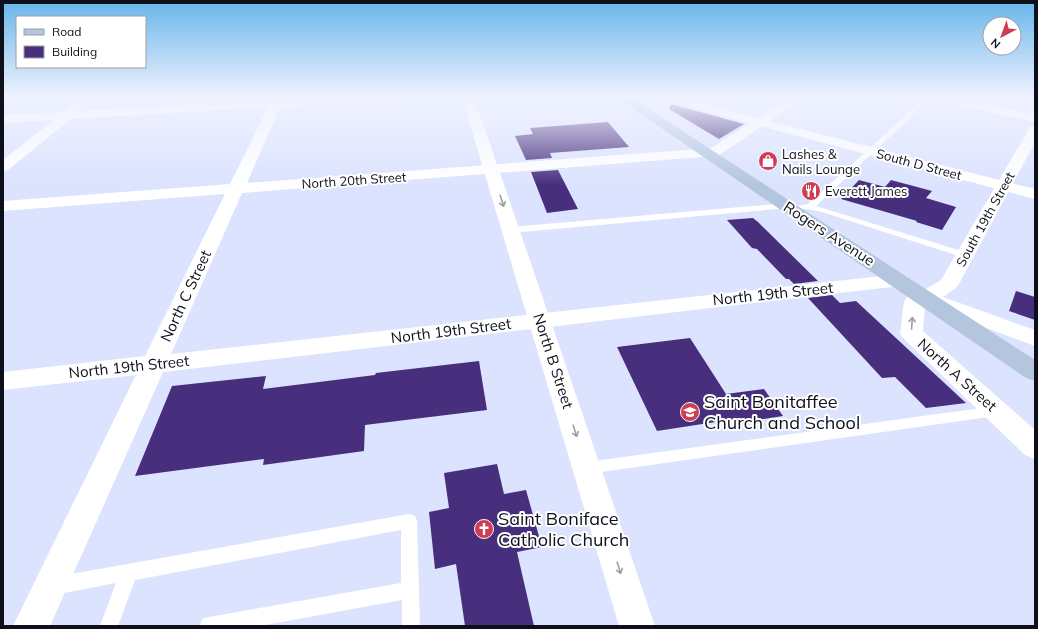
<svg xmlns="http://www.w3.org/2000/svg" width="1038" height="629" viewBox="0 0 1038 629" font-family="Mulish,sans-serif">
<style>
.building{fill:#482f7e}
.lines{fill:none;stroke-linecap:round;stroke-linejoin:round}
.service{fill:#fff;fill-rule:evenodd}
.minor{fill:#fff;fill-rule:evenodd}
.tertiary{fill:#fff;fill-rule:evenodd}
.primary{fill:#b3c6de;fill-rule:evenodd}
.oneway{stroke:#9e9fa4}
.labels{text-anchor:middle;stroke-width:4;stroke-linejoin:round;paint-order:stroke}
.far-poi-label{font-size:13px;fill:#0d101b;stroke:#fff;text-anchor:start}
.far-street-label{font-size:13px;fill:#0d101b;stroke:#fff}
.street-label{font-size:15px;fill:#0d101b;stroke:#fff}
.near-poi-label{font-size:18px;fill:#0d101b;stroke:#fff;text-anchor:start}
</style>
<rect width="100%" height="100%" fill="#dce3fe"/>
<path class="building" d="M671,104l73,20 -25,15 -50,-30z
M608,122l21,25 -79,6 2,5 -26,2 -11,-24 18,-2 -3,-6z
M558,170l20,39 -31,4 -16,-41z
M859,180l26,7 6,-7 41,11 -6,7 30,9 -14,23 -26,-8 1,-1 -76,-22z
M753,218l5,4 60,59 -24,3 -5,-5h-3l-29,-30 -5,-1 -25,-28z
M1016,291l19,6v23l-26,-9z
M832,295l8,8 16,-2 110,102 -40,5 -31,-31 -13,1 -74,-80z
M690,338l36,56 38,-5 19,27 -45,7 -3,-4 -78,12 -40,-84z
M479,361l8,49 -122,15 -1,26 -101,14 1,-6 -129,17 37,-90 94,-10 -3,13 112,-14 1,-2z
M497,464l7,30 22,-4 16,57 -25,5 17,74h-69l-9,-62 -21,5 -6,-57 20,-4 -5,-35z"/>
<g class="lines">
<path class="service" d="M926,97h6l-116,109 152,47 2,2 -2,2h-6l-140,-45 -15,-3 -18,2 -1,-3 -277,25 -4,-3 4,-3 276,-24 3,1 1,3 17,-3z
M996,406l5,1 2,4 -2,4 -5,1 -409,58 -5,-2 -2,-4 2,-4 5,-2z
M409,514l6,2 2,5 3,105h-18v-26l-142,26h-60l2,-7 7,-2 192,-34v-53l-266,50 -17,46h-18l16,-43 -62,12 -6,-3 -3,-6 3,-6 6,-3z"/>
<path class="minor" d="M84,97h13l-16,14 191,-11 1,-3h12l-1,2 44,-2h65l-2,2 -4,1 -107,7 -33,76 464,-35 81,-51h14l-87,58 -5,1 -472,37 -71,161 729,-80 7,2 3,4 -3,4 -7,2 -737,86 -113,254h-37l123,-251 -133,15v-18l142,-16 80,-162 -222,17v-10l227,-17 38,-77 -197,12 -63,51 -5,1v-11l51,-40 -51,3v-8l62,-3z
M926,97h23l86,17v8l-103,-22 -4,-1z
M1035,126v16l-76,142 -3,4 -13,9 92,33v16l-116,-43 -4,-5 4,-5 22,-13 87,-150 2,-3z"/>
<path class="tertiary" d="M462,97h12l181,529h-36z
M657,97h19l359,92v10l-376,-100z
M926,292l7,1 4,5 -4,5 -8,3 -2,25 112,99v29l-10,-4 -122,-117 -3,-5 4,-31 3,-5z"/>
<path class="primary" d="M616,97h14l405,263v21l-9,-3z"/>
</g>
<defs><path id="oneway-shaft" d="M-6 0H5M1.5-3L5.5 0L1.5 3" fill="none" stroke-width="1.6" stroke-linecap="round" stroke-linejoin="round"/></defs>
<g class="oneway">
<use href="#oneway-shaft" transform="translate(502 201) rotate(72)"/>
<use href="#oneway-shaft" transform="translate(912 323) rotate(-86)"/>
<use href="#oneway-shaft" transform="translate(575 431) rotate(72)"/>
<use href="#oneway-shaft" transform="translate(619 568) rotate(72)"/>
</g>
<linearGradient id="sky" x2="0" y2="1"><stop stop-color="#66b5ea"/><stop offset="0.52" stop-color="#eff2ff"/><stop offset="1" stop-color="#eff2ff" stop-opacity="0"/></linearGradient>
<rect width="1038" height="185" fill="url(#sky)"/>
<defs>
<symbol id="shop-disc" viewBox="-11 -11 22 22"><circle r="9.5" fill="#cd3d53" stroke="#fff"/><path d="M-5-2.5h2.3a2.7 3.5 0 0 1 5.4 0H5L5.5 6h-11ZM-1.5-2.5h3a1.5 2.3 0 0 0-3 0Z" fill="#fff"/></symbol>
<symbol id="restaurant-disc" viewBox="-11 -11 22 22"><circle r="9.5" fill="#cd3d53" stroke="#fff"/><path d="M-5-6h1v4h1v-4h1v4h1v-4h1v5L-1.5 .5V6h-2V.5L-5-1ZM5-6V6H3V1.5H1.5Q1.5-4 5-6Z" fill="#fff"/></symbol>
<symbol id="school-disc" viewBox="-11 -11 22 22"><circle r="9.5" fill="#cd3d53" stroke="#fff"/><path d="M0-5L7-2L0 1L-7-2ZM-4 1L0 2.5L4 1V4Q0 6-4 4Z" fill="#fff"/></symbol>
<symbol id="church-disc" viewBox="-11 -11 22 22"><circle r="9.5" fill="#cd3d53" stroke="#fff"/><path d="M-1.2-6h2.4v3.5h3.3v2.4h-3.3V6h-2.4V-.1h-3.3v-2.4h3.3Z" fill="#fff"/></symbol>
</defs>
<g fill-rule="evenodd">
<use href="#shop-disc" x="757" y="150" width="22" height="22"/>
<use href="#restaurant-disc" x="800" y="180" width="22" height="22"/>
<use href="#school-disc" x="679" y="401" width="22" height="22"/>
<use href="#church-disc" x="473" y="518" width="22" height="22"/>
</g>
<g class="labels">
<g class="far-poi-label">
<text x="782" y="159">Lashes &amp;<tspan x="782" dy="15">Nails Lounge</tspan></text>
<text x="825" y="196">Everett James</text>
</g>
<g class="far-street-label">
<text transform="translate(919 164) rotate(15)" y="5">South D Street</text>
<text transform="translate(354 180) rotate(-4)" y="5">North 20th Street</text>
<text transform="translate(985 219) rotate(-61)" y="5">South 19th Street</text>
</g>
<g class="street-label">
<text transform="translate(829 234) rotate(33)" y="5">Rogers Avenue</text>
<text transform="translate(773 294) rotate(-6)" y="5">North 19th Street</text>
<text transform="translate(186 296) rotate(-65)" y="5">North C Street</text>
<text transform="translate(451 331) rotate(-7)" y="5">North 19th Street</text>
<text transform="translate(553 361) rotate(72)" y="5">North B Street</text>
<text transform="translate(129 367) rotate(-6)" y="5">North 19th Street</text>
<text transform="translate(957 375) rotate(42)" y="5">North A Street</text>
</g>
<g class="near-poi-label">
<text x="704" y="408">Saint Bonitaffee<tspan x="704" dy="21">Church and School</tspan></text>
<text x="498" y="525">Saint Boniface<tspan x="498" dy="21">Catholic Church</tspan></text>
</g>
</g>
<rect width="1038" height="629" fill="none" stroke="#0d101b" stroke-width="8"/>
<rect x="16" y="16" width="130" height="52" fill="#ffffff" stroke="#9e9fa4"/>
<rect x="24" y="29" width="20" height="6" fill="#b3c6de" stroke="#9e9fa4"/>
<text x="52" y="36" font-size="12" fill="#0d101b">Road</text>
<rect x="24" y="46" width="20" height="12" fill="#482f7e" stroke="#9e9fa4"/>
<text x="52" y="56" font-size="12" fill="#0d101b">Building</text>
<g transform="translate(1002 36) rotate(221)"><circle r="19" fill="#ffffff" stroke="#9e9fa4"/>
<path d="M0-3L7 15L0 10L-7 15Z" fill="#cd3d53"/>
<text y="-6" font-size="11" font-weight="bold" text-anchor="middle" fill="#0d101b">N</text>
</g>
</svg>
